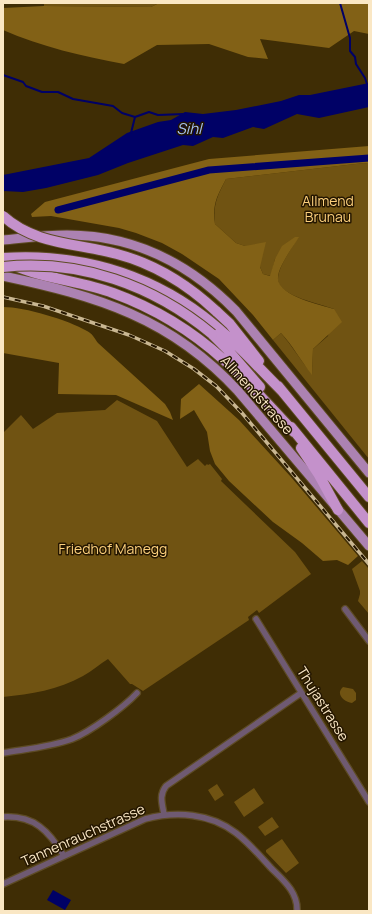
<svg xmlns="http://www.w3.org/2000/svg" width="372" height="914" viewBox="0 0 372 914" font-family="Manrope,sans-serif">
<style>
.green{fill:#705312}
.forest{fill:#826116}
.water{fill:#000166}
.lines{fill:none;stroke-linecap:round;stroke-linejoin:round}
.stream{stroke:#000166;stroke-width:2}
.canal{stroke:#000166;stroke-width:7}
.street-casing{stroke:#5d4b24;stroke-width:8}
.primary-casing{stroke:#5d4b24;stroke-width:11}
.highway-casing{stroke:#5d4b24;stroke-width:12}
.street{stroke:#6f5a72;stroke-width:5.5}
.primary{stroke:#ac82b2;stroke-width:9}
.highway{stroke:#c491cb;stroke-width:10}
.rail-casing{stroke:#c9b792;stroke-width:3.5}
.rail{stroke:#241600;stroke-width:2;stroke-dasharray:6;stroke-linecap:butt}
.highway-bridge-casing{stroke:#5d4b24;stroke-width:12;stroke-linecap:butt}
.highway-bridge{stroke:#c491cb;stroke-width:10}
.labels{text-anchor:middle;stroke-width:3;stroke-linejoin:round;paint-order:stroke}
.park-label{font-size:14px;fill:#fcd07c;stroke:#241600}
.street-label{font-size:14px;fill:#fae7c4;stroke:#241600}
.water-label{font-size:15px;font-style:italic;fill:#a6c1f2;stroke:#241600}
</style>
<rect width="100%" height="100%" fill="#3f2d05"/>
<path class="green" d="M44,3h115l-8,4 -107,-1z
M364,163l5,1v295l-96,-119 8,-7c11,13 20,28 31,41l1,-25 15,-13 6,-27c-13,-5 -55,-13 -56,-29 -1,-12 15,-33 20,-43l-23,22 -4,17 -8,-2 -3,-7 -15,-21 -9,-3 -21,-19c-2,-20 2,-27 11,-45z
M117,400l40,21 30,46 11,-8 7,7 2,-2 1,1 2,-1 12,15 -1,2 74,71 16,22 -52,39 -2,-3 -9,7 1,3 -106,71 -11,-7h-2l-22,-25c-8,5 -16,12 -25,17 -25,14 -52,18 -80,21v-264l18,-18 12,14 24,-16 48,-3z
M362,561l7,8v45l-11,-13 2,-7v-3l-8,-22z
M343,687l10,2 3,4v7l-4,3c-8,-1 -17,-9 -9,-16z
M217,784l7,11 -9,6 -7,-11z
M254,788l10,15 -20,14 -10,-15z
M272,817l7,10 -14,9 -7,-9z
M282,839l17,24 -13,10 -20,-21v-2z"/>
<path class="forest" d="M159,3h210v31l-15,-3 -25,17 -69,-9 8,20 -20,-2 -39,-13 -52,1 -33,19c-41,-8 -83,-17 -121,-34v-22l41,-2 107,1z
M369,146v18l-5,-1 -138,16c-9,17 -14,26 -11,45l21,19 9,3 21,-4 -6,25 3,7 7,2 5,-17 7,-13 13,-9h4c-6,10 -22,31 -21,42 1,17 43,26 56,30l8,13 -29,27 -1,26c-11,-14 -19,-29 -31,-42l-8,7 -20,-25 -34,-36 -37,-25 -20,-11 -26,-10 -17,-5 -68,-12 -19,1 -1,-3 14,-12 164,-43z
M3,307c22,0 65,13 84,24 5,2 8,8 11,12l67,61 5,8 3,8 -57,-25 -58,-1 1,-31 -56,-10z
M199,384l40,36 52,57 67,79 -10,9 -11,-5 -14,1 -21,-18 -29,-21 -44,-41 -14,-17 -5,-13 -3,-19 -13,-22 -14,9 1,-20z"/>
<path class="water" d="M369,83v24l-50,11 -22,-4 -33,15 -11,-2 -30,11 -10,-1 -20,9 -10,-1 -55,18 -30,12 -52,13 -23,4 -20,-1v-16l86,-17 38,-25 31,-11 13,-2 14,-8 18,2 33,-4 45,-9 18,-6h11z
M53,890l18,10 -6,10 -18,-10z"/>
<g class="lines">
<path class="stream" d="M340,3l10,35v13l5,6 1,7 9,14 2,6
M3,75l20,7 3,4 16,6h16l15,7 40,7 9,7 13,4 -4,16
M135,117l14,-5 9,3 26,-1"/>
<path class="canal" d="M58,210l151,-40 160,-12"/>
<defs>
<path id="street" d="M345,609l24,32
M256,619l113,183
M3,753c23,-4 47,-6 69,-14 18,-7 52,-32 65,-46
M164,814c-2,-11 -5,-19 2,-28l135,-93
M3,817c31,-2 46,14 61,39
M3,884l142,-65c31,-8 65,-6 91,14 13,10 24,23 35,35 12,12 27,24 26,43"/>
<path id="primary" d="M3,240c21,-2 43,-5 64,-5 67,0 123,29 169,76l133,162
M3,276c94,20 168,42 235,115l131,155"/>
<path id="highway" d="M3,258c72,-5 142,14 200,58 29,22 53,49 79,75
M3,260c31,18 76,20 110,33 41,15 79,38 111,67 25,22 47,48 70,72
M216,311l14,13 29,37
M212,334l15,15 33,38
M278,386l91,111
M291,427l78,96
M301,448l18,27 19,35"/>
</defs>
<use href="#street" class="street-casing"/>
<use href="#primary" class="primary-casing"/>
<use href="#highway" class="highway-casing"/>
<use href="#street" class="street"/>
<use href="#primary" class="primary"/>
<use href="#highway" class="highway"/>
<defs>
<path id="rail" d="M3,297l40,9 86,29 36,16 29,18 22,17 26,27 127,151"/>
</defs>
<use href="#rail" class="rail-casing"/>
<use href="#rail" class="rail"/>
<defs>
<path id="highway-bridge" d="M3,216c32,29 74,27 114,38 38,10 70,30 99,57
M3,267c77,-8 150,18 209,67"/>
</defs>
<use href="#highway-bridge" class="highway-bridge-casing"/>
<use href="#highway-bridge" class="highway-bridge"/>
</g>
<g class="labels">
<g class="park-label">
<text x="328" y="206">Allmend<tspan x="328" dy="16">Brunau</tspan></text>
<text x="113" y="554">Friedhof Manegg</text>
</g>
<g class="street-label">
<text transform="translate(257 395) rotate(48)" y="5">Allmendstrasse</text>
<text transform="translate(323 704) rotate(58)" y="5">Thujastrasse</text>
<text transform="translate(83 835) rotate(-24)" y="5">Tannenrauchstrasse</text>
</g>
<g class="water-label">
<text x="189" y="134">Sihl</text>
</g>
</g>
<rect width="372" height="914" fill="none" stroke="#fae7c4" stroke-width="8"/>
</svg>
